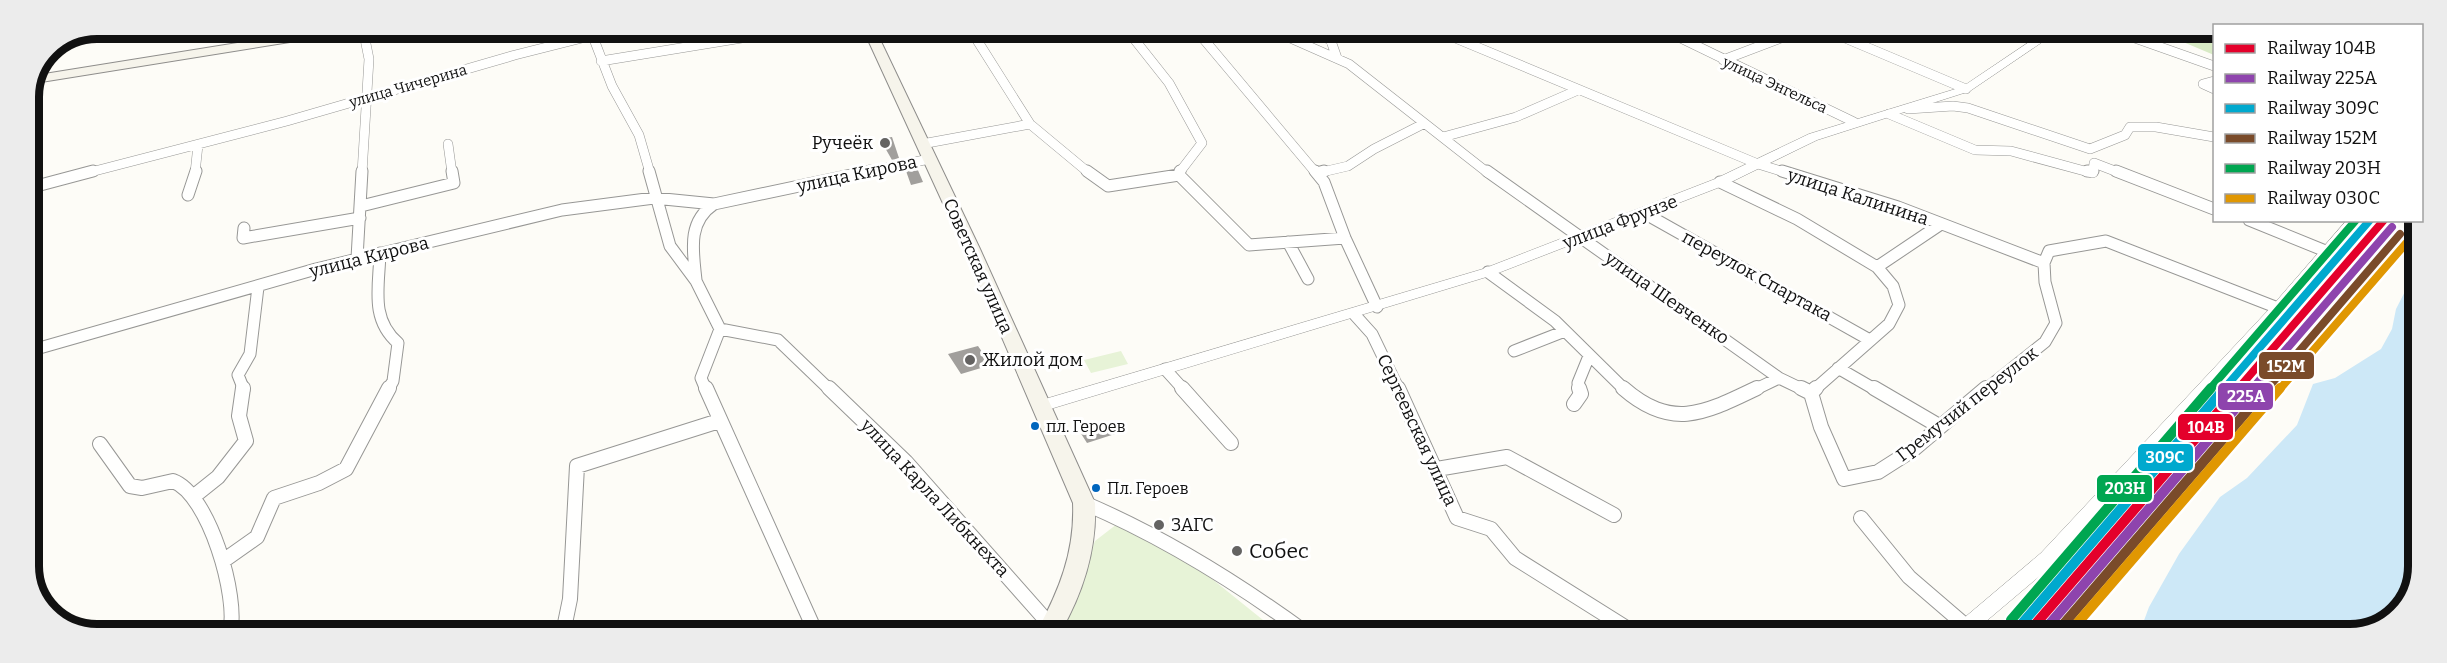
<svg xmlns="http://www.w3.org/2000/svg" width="2447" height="663" viewBox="0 0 2447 663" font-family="Bitter,serif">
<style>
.green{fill:#e7f3d7}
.forest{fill:#d8eac5}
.water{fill:#cde8f7}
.building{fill:#a19f9c}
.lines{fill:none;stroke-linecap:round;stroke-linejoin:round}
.minor-far2-casing{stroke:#979795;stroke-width:10}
.minor-far1-casing{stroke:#979795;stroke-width:13}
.minor-casing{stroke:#979795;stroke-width:16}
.tertiary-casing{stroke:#979795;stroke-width:1}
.secondary-casing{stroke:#8e8d8b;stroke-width:2}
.minor-far2{stroke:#fffffe;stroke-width:9}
.minor-far1{stroke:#fffffe;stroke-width:11}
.minor{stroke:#fffffe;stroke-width:14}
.tertiary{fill:#fffffe;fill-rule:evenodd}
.secondary{fill:#f6f4eb;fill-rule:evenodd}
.rail-1-far1-casing{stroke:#fff;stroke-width:13}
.rail-1-casing{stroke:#fff;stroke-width:15}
.rail-2-far1-casing{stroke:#fff;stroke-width:13}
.rail-2-casing{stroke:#fff;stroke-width:15}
.rail-3-far1-casing{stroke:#fff;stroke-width:13}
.rail-3-casing{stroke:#fff;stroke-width:15}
.rail-4-far1-casing{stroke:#fff;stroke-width:13}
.rail-4-casing{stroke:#fff;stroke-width:15}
.rail-5-far1-casing{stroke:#fff;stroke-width:13}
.rail-5-casing{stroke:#fff;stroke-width:15}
.rail-6-far1-casing{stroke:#fff;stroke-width:13}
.rail-6-casing{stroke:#fff;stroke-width:15}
.rail-1-far1{stroke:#e4002b;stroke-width:8}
.rail-1{stroke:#e4002b;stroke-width:10}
.rail-2-far1{stroke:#8e44ad;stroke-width:8}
.rail-2{stroke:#8e44ad;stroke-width:10}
.rail-3-far1{stroke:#00a9ce;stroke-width:8}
.rail-3{stroke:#00a9ce;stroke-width:10}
.rail-4-far1{stroke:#7a4b2a;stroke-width:8}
.rail-4{stroke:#7a4b2a;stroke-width:10}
.rail-5-far1{stroke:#00a651;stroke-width:8}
.rail-5{stroke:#00a651;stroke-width:10}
.rail-6-far1{stroke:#e09702;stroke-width:8}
.rail-6{stroke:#e09702;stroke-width:10}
.poi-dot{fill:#646362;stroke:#fff;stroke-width:2}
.bus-dot{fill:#0065bd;stroke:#fff;stroke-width:2}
.labels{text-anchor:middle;stroke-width:6;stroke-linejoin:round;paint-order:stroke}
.far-street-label{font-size:15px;fill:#111;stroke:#fff}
.bus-label{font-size:16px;fill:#111;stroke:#fff;text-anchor:start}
.poi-label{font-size:18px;fill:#111;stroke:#fff;text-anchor:start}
.street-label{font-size:18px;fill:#111;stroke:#fff}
.near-poi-label{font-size:21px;fill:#111;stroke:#fff;text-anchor:start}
.rim{fill:none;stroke:#111;stroke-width:8}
.line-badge{stroke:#fff;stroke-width:2}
.badge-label{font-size:16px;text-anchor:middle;font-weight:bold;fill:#fff}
</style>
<rect width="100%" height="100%" fill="#fdfcf7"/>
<path class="green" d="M1121,351l7,13 -37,9 -7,-13z
M1117,524l74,38 88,71h-220l36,-92z"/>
<path class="forest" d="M2157,31c21,0 41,-2 57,11v13z"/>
<path class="water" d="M2418,266l-2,317 -24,37 -42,14h-211l10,-27 30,-53 41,-57 27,-19 50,-53 16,-41 22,-6 46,-29 11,-20 4,-20z"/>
<path class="building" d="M892,137l7,21 -7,2 -12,-21z
M917,168l6,14 -12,3 -5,-14z
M978,346l13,19 -30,9 -13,-20z
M1110,423l8,10 -31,10 -7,-11z"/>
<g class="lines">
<defs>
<path id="minor-far2" d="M590,29l22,57 27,49 11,38
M970,29l60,95 59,49
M1127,30l42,53 33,60 -23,30
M1196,30l120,143
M1272,30l77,34 139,109
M1316,30l15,11 6,17
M1436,30l322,134 29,9
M1664,30l190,92
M1826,30l140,59
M2115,31l99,35
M1723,60l79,-30
M601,61l196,-32
M2214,81l-11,3 11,5
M1908,109l45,-3 15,2 122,41 35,-14 5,-8h26l58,10
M1889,114l86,36 36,1 81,22
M1443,137l73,-20 62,-27
M448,144l4,29
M922,144l108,-20
M87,173l200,-52 228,-66 103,-26
M195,173l3,-28
M362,173l7,-114 -6,-30
M863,173l66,-14
M1318,173l30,-7 26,-17 49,-25
M2093,173l1,-10 26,10"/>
<path id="minor-far1" d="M649,171l21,75 26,35 24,48 -19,49 5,12
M1087,171l21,15 71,-11 70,70 96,-7
M1315,171l9,11 21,56 32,69
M1487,171l292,207 25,12
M1782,171l116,36 146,56 5,-12 57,-10 172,67
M2087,171h6
M2116,171l98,38
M1317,173l7,-2
M1179,175l1,-4
M1720,182l77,37 80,48 16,19 6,19 -10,19 -75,66
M29,188l64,-17
M188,195l8,-24
M361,206l93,-23 -2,-12
M1644,213l224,126
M2249,220l79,32
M244,228l-1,10 117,-20
M1288,242l20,37
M380,253c-1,34 -10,66 18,90l-5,38 -5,9
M357,258l5,-87
M1877,267l64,-43
M1488,272l67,49 70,69
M696,280c-3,-29 -9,-58 18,-76
M1354,314l18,20 27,56
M720,329l58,11 52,50
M29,351l287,-82 246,-59 92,-12 60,6 156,-33
M1514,351l51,-20
M1838,368l38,22
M1165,369l19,21
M244,390l-6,-15 12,-21 8,-67
M1580,390l-2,-7 11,-27
M1754,390l25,-12
M1985,390l60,-48 11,-19 -11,-41 -1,-19"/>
<path id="minor" d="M706,388l110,245
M829,388l77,74 146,165
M1182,388l49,55
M1398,388l59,130 34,11 24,29 121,76
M1623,388c49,43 82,25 134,0
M1801,388l10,5 10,34 23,52 34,-7 36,-23 72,-61
M1874,388l65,38
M1811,393l5,-5
M1574,404l7,-10 -2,-6
M100,444l30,42 12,2 31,-7c36,13 66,117 57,151
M1437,469l70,-12 107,58
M193,497l25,-20 28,-36 -7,-25 4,-28
M1084,503c80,34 152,79 222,130
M1861,518l48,59 57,49
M223,561l34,-24 17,-39 45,-15 27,-14 43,-81
M563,633l7,-34 7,-133 142,-45"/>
<path id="tertiary" d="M2047,30h13l-90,61 -153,49 -92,45 -232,90 -446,135 -6,1 -8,-5 2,-4 448,-133 232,-90 94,-45 153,-47z
M2347,220h14l-78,91 -228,252 -84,71h-23l3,-5 90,-76 232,-248z"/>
<path id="secondary" d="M324,29h28l-6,4 -311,50 3,-8z
M863,29h12l105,220 115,254c2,47 -12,90 -35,130h-24c23,-42 39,-81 37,-130l-109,-254z"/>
</defs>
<use href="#minor-far2" class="minor-far2-casing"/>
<use href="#minor-far1" class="minor-far1-casing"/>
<use href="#minor" class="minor-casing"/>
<use href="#tertiary" class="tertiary-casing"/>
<use href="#secondary" class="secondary-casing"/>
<use href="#minor-far2" class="minor-far2"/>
<use href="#minor-far1" class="minor-far1"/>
<use href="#minor" class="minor"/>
<use href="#tertiary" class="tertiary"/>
<use href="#secondary" class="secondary"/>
<defs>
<path id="rail-1-far1" d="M2237,390l147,-170"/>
<path id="rail-1" d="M2027,634l212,-246"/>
<path id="rail-2-far1" d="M2251,390l141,-163"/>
<path id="rail-2" d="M2041,634l212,-246"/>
<path id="rail-3-far1" d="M2223,390l147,-170"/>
<path id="rail-3" d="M2019,627l206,-239"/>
<path id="rail-4-far1" d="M2266,390l134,-156"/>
<path id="rail-4" d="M2055,634l212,-246"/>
<path id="rail-5-far1" d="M2209,390l147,-170"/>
<path id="rail-5" d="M2011,620l200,-232"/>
<path id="rail-6-far1" d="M2279,390l129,-149"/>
<path id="rail-6" d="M2068,634l212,-246"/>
</defs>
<use href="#rail-1-far1" class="rail-1-far1-casing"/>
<use href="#rail-1" class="rail-1-casing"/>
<use href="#rail-2-far1" class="rail-2-far1-casing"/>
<use href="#rail-2" class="rail-2-casing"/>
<use href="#rail-3-far1" class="rail-3-far1-casing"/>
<use href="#rail-3" class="rail-3-casing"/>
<use href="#rail-4-far1" class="rail-4-far1-casing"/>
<use href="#rail-4" class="rail-4-casing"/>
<use href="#rail-5-far1" class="rail-5-far1-casing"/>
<use href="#rail-5" class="rail-5-casing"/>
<use href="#rail-6-far1" class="rail-6-far1-casing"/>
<use href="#rail-6" class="rail-6-casing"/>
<use href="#rail-1-far1" class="rail-1-far1"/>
<use href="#rail-1" class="rail-1"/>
<use href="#rail-2-far1" class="rail-2-far1"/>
<use href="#rail-2" class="rail-2"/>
<use href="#rail-3-far1" class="rail-3-far1"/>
<use href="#rail-3" class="rail-3"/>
<use href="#rail-4-far1" class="rail-4-far1"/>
<use href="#rail-4" class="rail-4"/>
<use href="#rail-5-far1" class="rail-5-far1"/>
<use href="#rail-5" class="rail-5"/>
<use href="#rail-6-far1" class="rail-6-far1"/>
<use href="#rail-6" class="rail-6"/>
</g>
<g class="poi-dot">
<circle cx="885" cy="143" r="6"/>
<circle cx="970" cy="360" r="6"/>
<circle cx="1159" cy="525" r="6"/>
<circle cx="1237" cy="551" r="6"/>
</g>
<g class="bus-dot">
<circle cx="1035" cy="426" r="5"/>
<circle cx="1096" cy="488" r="5"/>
</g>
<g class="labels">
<g class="far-street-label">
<text transform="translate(1775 85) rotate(25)" y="5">улица Энгельса</text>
<text transform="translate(408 86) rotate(-16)" y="5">улица Чичерина</text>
</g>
<g class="bus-label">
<text x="1046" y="432">пл. Героев</text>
<text x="1107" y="494">Пл. Героев</text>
</g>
<g class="poi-label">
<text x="873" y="149" text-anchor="end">Ручеёк</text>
<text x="982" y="366">Жилой дом</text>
<text x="1171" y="531">ЗАГС</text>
</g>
<g class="street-label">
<text transform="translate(857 174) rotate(-12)" y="6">улица Кирова</text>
<text transform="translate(1858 197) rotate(18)" y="6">улица Калинина</text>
<text transform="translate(1620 222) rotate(-21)" y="6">улица Фрунзе</text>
<text transform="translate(369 257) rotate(-14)" y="6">улица Кирова</text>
<text transform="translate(978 266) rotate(66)" y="6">Советская улица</text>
<text transform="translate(1757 276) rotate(29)" y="6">переулок Спартака</text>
<text transform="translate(1667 298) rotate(35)" y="6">улица Шевченко</text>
<text transform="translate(1967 404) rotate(-38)" y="6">Гремучий переулок</text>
<text transform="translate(1417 430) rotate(65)" y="6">Сергеевская улица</text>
<text transform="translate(935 498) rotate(47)" y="6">улица Карла Либкнехта</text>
</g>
<g class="near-poi-label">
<text x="1249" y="558">Собес</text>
</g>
</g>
<path d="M0 0H2447V663H0ZM97 39H2350A58 58 0 0 1 2408 97V566A58 58 0 0 1 2350 624H97A58 58 0 0 1 39 566V97A58 58 0 0 1 97 39Z" fill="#ececec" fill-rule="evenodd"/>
<path class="rim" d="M97 39H2350A58 58 0 0 1 2408 97V566A58 58 0 0 1 2350 624H97A58 58 0 0 1 39 566V97A58 58 0 0 1 97 39Z"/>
<g class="line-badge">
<rect x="2258" y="351" width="57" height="29" rx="6" fill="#7a4b2a"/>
<rect x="2217" y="382" width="57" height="29" rx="6" fill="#8e44ad"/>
<rect x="2177" y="413" width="57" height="28" rx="6" fill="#e4002b"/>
<rect x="2137" y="443" width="57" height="29" rx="6" fill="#00a9ce"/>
<rect x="2096" y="474" width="57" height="29" rx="6" fill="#00a651"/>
</g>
<g class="badge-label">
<text x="2286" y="372">152М</text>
<text x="2246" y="402">225А</text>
<text x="2206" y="433">104В</text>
<text x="2165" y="463">309С</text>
<text x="2125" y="494">203Н</text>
</g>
<rect x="2213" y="24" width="210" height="198" fill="#ffffff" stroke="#a0a0a0" stroke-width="1.5"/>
<rect x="2225" y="44" width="30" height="9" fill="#e4002b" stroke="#a0a0a0" stroke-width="1.5"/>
<text x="2267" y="54" font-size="18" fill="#111111">Railway 104В</text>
<rect x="2225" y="74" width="30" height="9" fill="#8e44ad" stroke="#a0a0a0" stroke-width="1.5"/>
<text x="2267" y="84" font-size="18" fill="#111111">Railway 225А</text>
<rect x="2225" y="104" width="30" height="9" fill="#00a9ce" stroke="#a0a0a0" stroke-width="1.5"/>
<text x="2267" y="114" font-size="18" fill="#111111">Railway 309С</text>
<rect x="2225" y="134" width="30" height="9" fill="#7a4b2a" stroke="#a0a0a0" stroke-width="1.5"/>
<text x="2267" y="144" font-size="18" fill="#111111">Railway 152М</text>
<rect x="2225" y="164" width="30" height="9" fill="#00a651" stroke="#a0a0a0" stroke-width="1.5"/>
<text x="2267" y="174" font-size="18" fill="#111111">Railway 203Н</text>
<rect x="2225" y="194" width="30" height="9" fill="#e09702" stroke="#a0a0a0" stroke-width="1.5"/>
<text x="2267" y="204" font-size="18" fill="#111111">Railway 030C</text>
</svg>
